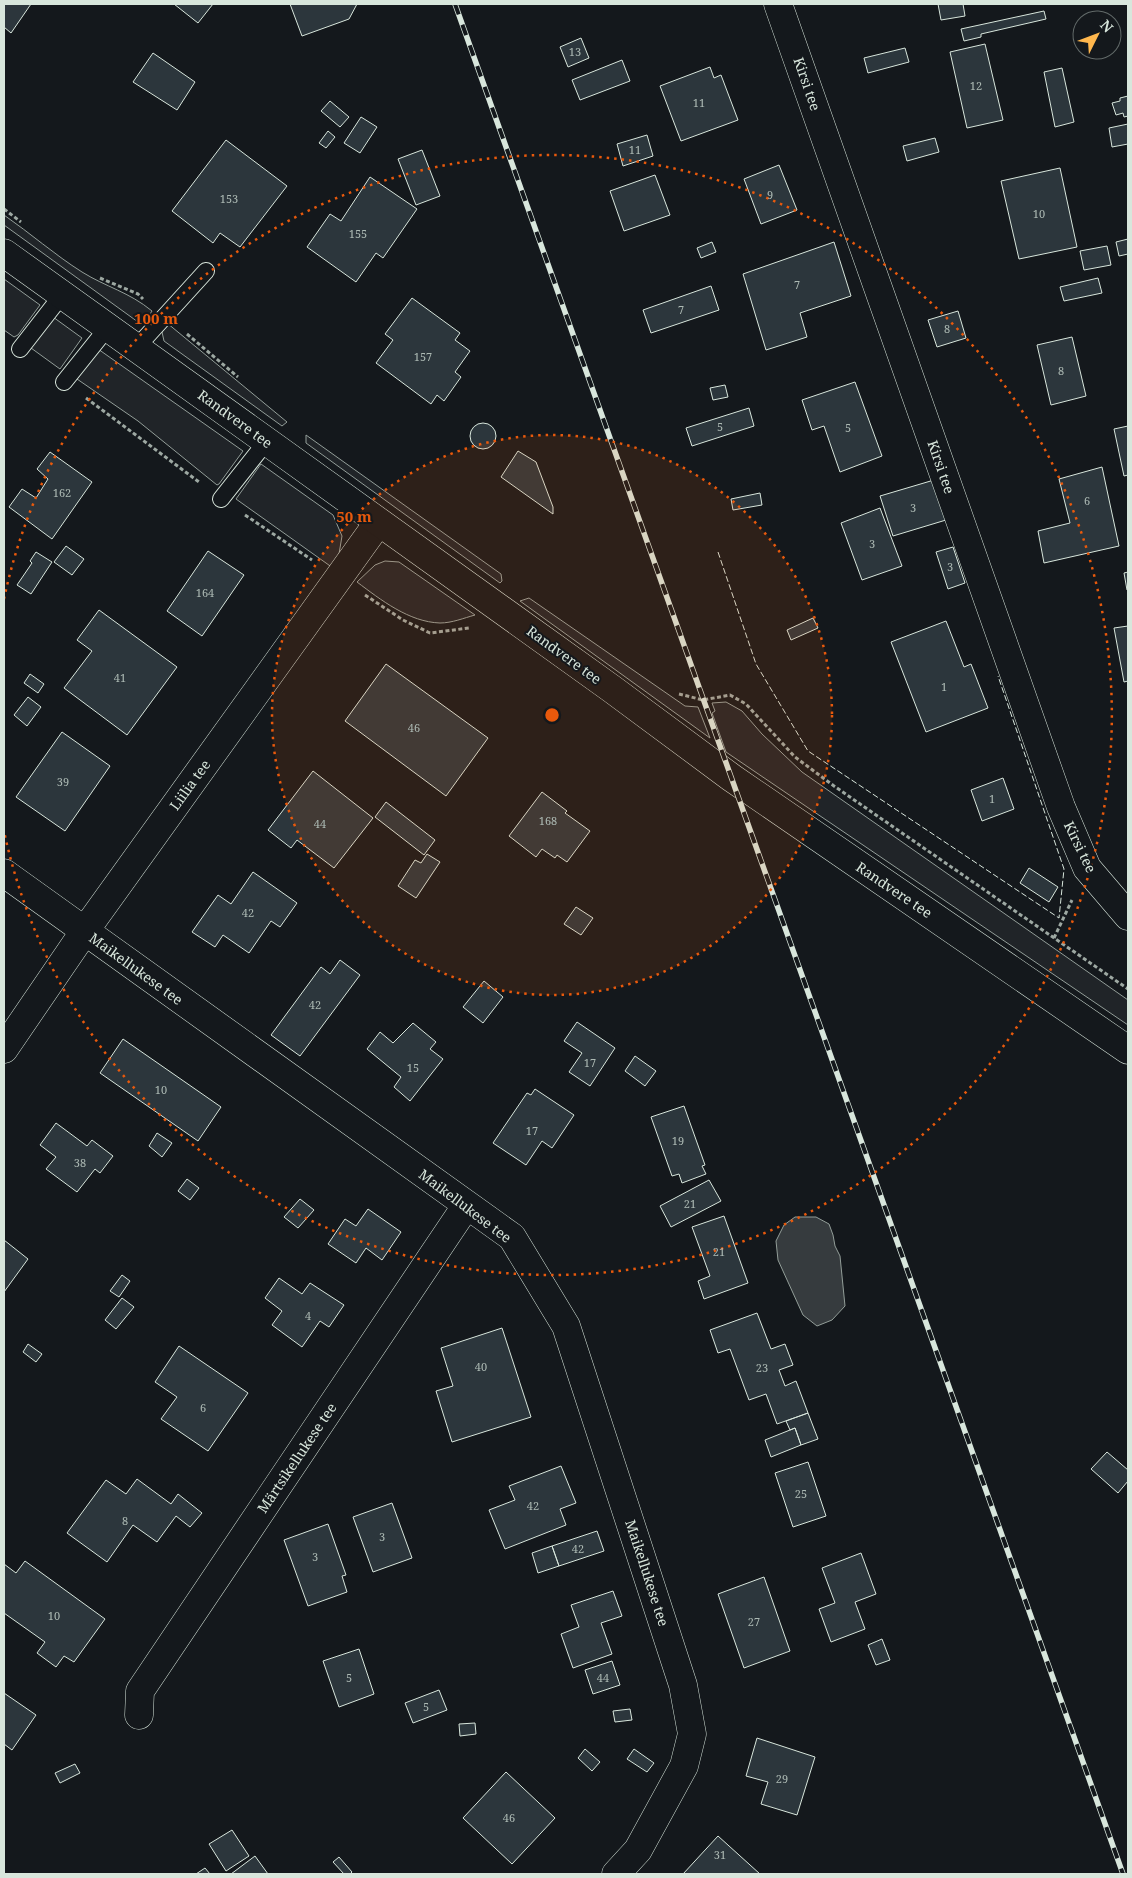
<svg xmlns="http://www.w3.org/2000/svg" width="1132" height="1878" viewBox="0 0 1132 1878" font-family="'Noto Serif',serif">
<style>
.green{fill:#202428;stroke:#939e99}
.water{fill:#363b3e;stroke:#939e99}
.building{fill:#2c363c;stroke:#d8e6dc}
.lines{fill:none;stroke-linecap:round;stroke-linejoin:round}
.lane-casing{stroke:#d8e6dc;stroke-width:18}
.street-casing{stroke:#d8e6dc;stroke-width:29}
.secondary-casing{stroke:#d8e6dc;stroke-width:29}
.path{stroke:#9da8a2;stroke-width:3;stroke-dasharray:4 2.5;stroke-linecap:butt}
.lane{stroke:#14181c;stroke-width:16}
.street{stroke:#14181c;stroke-width:28}
.secondary{stroke:#14181c;stroke-width:28}
.rail-casing{stroke:#d8e6dc;stroke-width:5.5}
.rail{stroke:#14181c;stroke-width:4;stroke-dasharray:11;stroke-linecap:butt}
.fence{stroke:#d8e6dc;stroke-width:1;stroke-dasharray:6 2.5;stroke-linecap:butt}
.ring{fill:none;stroke:#e8590c;stroke-width:2.5;stroke-dasharray:2.5 5}
.labels{text-anchor:middle;stroke-width:4;stroke-linejoin:round;paint-order:stroke}
.number-label{font-size:11px;fill:#adbab4}
.street-label{font-size:14px;fill:#d8e6dc;stroke:#14181c}
.centre{fill:#e8590c;stroke:#14181c;stroke-width:2.5}
.ring-label{font-size:15px;text-anchor:middle;font-weight:bold;fill:#e8590c;stroke:#14181c;stroke-width:4;stroke-linejoin:round;paint-order:stroke}
</style>
<rect width="100%" height="100%" fill="#14181c"/>
<path class="green" d="M4,215c26,18 51,40 78,57 24,15 47,20 70,39 -4,6 -7,12 -14,11l-134,-97z
M4,279l36,26 -22,30 -4,2 -10,-7z
M53,317l29,21 -22,31 -29,-21z
M167,323l120,99 -5,4 -118,-85 -2,-9z
M98,349l145,102 -24,33 -2,1 -79,-64 -61,-42z
M306,435l195,139 1,7 -2,2 -194,-140z
M261,464l72,51 9,21 -3,18 -6,14 -97,-69z
M385,561l14,1 76,53c-11,3 -23,8 -35,8 -31,-1 -59,-23 -83,-41l18,-17z
M529,598l156,108 13,1 12,31 -190,-137z
M726,702l16,9 20,23 40,38 326,228v25l-402,-273 -14,-39 3,-2 -3,-8z"/>
<path class="water" d="M795,1217h21l13,7 4,11 2,11 5,10 5,50 -13,14 -15,6 -14,-11 -25,-55 -2,-19 8,-16z"/>
<path class="building" d="M4,4h27l-20,29 -7,-6z
M174,4h39l-15,19z
M290,4h67l-8,15 -47,17z
M938,4h25l2,12 -24,4z
M1044,11l2,8 -65,15v3l-17,4 -3,-12z
M581,38l8,20 -21,9 -8,-20z
M985,44l18,76 -36,8 -17,-76z
M905,48l4,14 -41,11 -4,-15z
M153,53l42,29 -18,28 -44,-28z
M622,60l8,21 -50,19 -8,-20z
M710,67l4,11 7,-3 17,45 -57,21 -21,-55z
M1062,68l12,54 -19,5 -11,-55z
M1128,96v20l-4,1 -1,-4 -7,2 -4,-12 8,-2v-3z
M330,101l19,16 -9,10 -19,-16z
M361,117l16,10 -17,26 -16,-10z
M1128,124v20l-16,3 -3,-19z
M328,131l7,6 -9,11 -7,-5z
M647,135l6,21 -30,10 -6,-22z
M935,138l4,14 -32,9 -4,-15z
M226,140l61,46 -47,61 -20,-14 -7,10 -41,-32z
M422,150l18,46 -24,9 -18,-46z
M779,165l18,45 -36,14 -17,-45z
M1060,168l17,79 -58,12 -18,-78z
M655,175l15,40 -46,16 -14,-40z
M370,177l47,32 -34,49 -7,-5 -20,29 -49,-35 23,-33 11,7z
M1128,239v15l-9,2 -3,-14z
M712,242l4,10 -15,6 -4,-10z
M834,242l17,54 -51,17 7,24 -41,13 -23,-76z
M1107,246l4,19 -27,5 -4,-19z
M1098,278l4,15 -38,8 -4,-14z
M711,286l8,24 -68,23 -8,-23z
M412,298l48,35 -5,7 15,11 -15,21 6,5 -17,24 -7,-6 -6,9 -55,-41 17,-23 -8,-6z
M958,311l8,27 -29,9 -9,-27z
M1072,337l14,59 -35,9 -14,-60z
M855,382l27,74 -42,16 -16,-46 -12,4 -10,-30z
M725,385l3,12 -15,3 -3,-12z
M749,408l5,18 -62,20 -6,-18z
M470 436a13 13 0 1 1 26 0a13 13 0 1 1-26 0Z
M1128,426v49l-4,1 -10,-47z
M518,451l18,11 17,45v7l-52,-37z
M50,452l42,30 -40,57 -43,-32 13,-18 14,9 12,-19 -11,-10z
M1102,467l17,79 -75,17 -6,-32 32,-8 -11,-44z
M934,480l12,40 -53,16 -13,-40z
M760,493l2,12 -29,5 -2,-11z
M880,508l22,58 -40,14 -21,-57z
M66,546l18,13 -12,16 -18,-13z
M953,547l12,36 -17,6 -12,-37z
M208,551l36,24 -42,61 -35,-25z
M36,552l16,10 -21,32 -14,-9 15,-22 -2,-2z
M1128,572v17l-1,1 -3,-17z
M99,610l78,57 -50,68 -63,-47 28,-37 -15,-11z
M813,618l5,10 -27,12 -4,-10z
M946,621l18,46 7,-3 17,44 -62,24 -35,-90z
M1128,626v55l-4,1 -10,-54z
M386,664l102,74 -42,58 -101,-75z
M30,674l14,10 -6,9 -14,-10z
M28,697l13,10 -14,19 -13,-11z
M62,732l48,34 -45,65 -49,-34z
M313,771l60,47 -39,50 -37,-28 -6,8 -23,-18z
M1003,778l11,31 -32,12 -11,-31z
M542,792l25,19 -2,2 25,18 -23,31 -10,-7 -2,3 -13,-9 -6,8 -27,-21z
M386,802l49,38 -11,15 -49,-38z
M427,854l13,8 -24,36 -18,-12 17,-26 6,3z
M1029,868l29,19 -9,15 -29,-19z
M253,872l44,31 -17,24 -9,-6 -22,32 -26,-18 -8,12 -23,-15 26,-37 13,9z
M576,907l17,11 -12,17 -17,-11z
M340,960l20,15 -60,81 -29,-21 50,-68 9,7z
M484,981l19,16 -20,26 -20,-16z
M577,1022l38,26 -25,38 -21,-14 13,-19 -18,-12z
M413,1023l23,19 -6,7 13,10 -33,42 -16,-14 7,-10 -34,-28 13,-17 13,11z
M123,1039l98,68 -23,34 -98,-68z
M635,1056l21,15 -11,15 -20,-15z
M535,1089l39,26 -22,33 -10,-7 -16,24 -33,-22 34,-50 4,2z
M684,1106l21,59 -3,1 4,8 -24,9 -3,-9 -7,2 -21,-59z
M56,1123l31,23 5,-6 21,16 -13,17 -5,-4 -18,23 -31,-23 10,-12 -16,-12z
M157,1133l15,10 -10,14 -13,-11z
M187,1179l12,9 -9,12 -12,-9z
M709,1180l12,21 -50,26 -11,-21z
M300,1199l14,11 -16,18 -14,-11z
M368,1209l33,23 -19,28 -16,-12 -10,15 -28,-19 17,-25 11,7z
M724,1216l24,67 -44,16 -6,-18 12,-5 -18,-49z
M4,1240l24,19 -24,33z
M122,1275l8,6 -11,16 -9,-6z
M279,1278l23,16 8,-11 34,22 -15,22 -9,-6 -18,26 -30,-22 10,-14 -17,-13z
M122,1298l12,9 -18,22 -11,-9z
M757,1313l14,36 14,-5 8,21 -14,5 6,16 11,-5 12,32 -31,11 -11,-30 -17,6 -19,-51 -12,4 -8,-23z
M502,1328l29,89 -79,25 -16,-51 17,-5 -12,-38z
M28,1344l14,10 -6,8 -13,-10z
M179,1346l69,47 -40,58 -47,-32 16,-22 -22,-15z
M808,1413l10,26 -17,6 -6,-17 -5,2 -4,-9z
M795,1428l6,17 -30,12 -6,-17z
M1107,1452l21,18v11l-10,12 -27,-24z
M808,1462l18,54 -33,11 -18,-54z
M561,1466l15,37 -16,6 6,16 -61,24 -16,-39 26,-10 -6,-14z
M137,1479l34,25 7,-10 24,19 -12,14 -14,-11 -19,26 -24,-17 -26,37 -40,-29 39,-53 20,14z
M392,1503l20,55 -39,14 -20,-55z
M328,1524l18,51 -4,1 5,16 -39,14 -24,-66z
M597,1531l7,20 -45,15 -7,-20z
M552,1546l7,20 -21,7 -6,-20z
M861,1553l15,41 -21,8 10,27 -34,13 -12,-33 16,-6 -13,-35z
M25,1561l80,58 -31,43 -10,-6 -8,11 -19,-14 8,-11 -41,-29v-49l12,9z
M764,1577l26,74 -46,17 -26,-74z
M613,1591l9,25 -21,7 11,31 -39,14 -12,-34 18,-7 -8,-22z
M882,1639l8,21 -14,5 -8,-20z
M359,1649l15,45 -35,13 -16,-46z
M612,1661l8,24 -27,9 -8,-24z
M439,1690l8,20 -34,13 -8,-20z
M4,1693l32,22 -24,35 -8,-6z
M630,1709l2,11 -17,2 -2,-11z
M475,1723l1,11 -16,2 -1,-12z
M757,1738l58,19 -18,58 -36,-11 7,-22 -22,-6z
M585,1749l15,13 -8,9 -14,-13z
M634,1749l20,14 -7,9 -20,-13z
M75,1764l5,9 -20,10 -5,-10z
M506,1772l49,46 -43,46 -49,-46z
M232,1830l17,26 -23,15 -17,-27z
M718,1836l42,38h-77z
M255,1856l13,18h-37z
M339,1857l13,15 -2,2h-6l-11,-12z
M205,1868l5,6h-14z"/>
<g class="lines">
<defs>
<path id="lane" d="M136,348l70,-77
M20,349l42,-54
M64,382l44,-55
M221,499l45,-57"/>
<path id="street" d="M778,4l283,803 26,61 41,48
M4,873l508,364 54,89 117,359 9,49 -8,32 -46,84 -22,24
M4,1049l80,-117 294,-409
M139,1715l1,-24 326,-485"/>
<path id="secondary" d="M4,253l608,436 120,89 396,272"/>
</defs>
<use href="#lane" class="lane-casing"/>
<use href="#street" class="street-casing"/>
<use href="#secondary" class="secondary-casing"/>
<path class="path" d="M4,209l17,13
M100,278l38,16 5,5
M187,334l51,43
M86,398l113,84
M245,515l67,45
M365,595l38,25 27,13 39,-5
M679,694l24,6 27,-5 16,9 49,53 39,29 294,203
M1054,938l18,-38"/>
<use href="#lane" class="lane"/>
<use href="#street" class="street"/>
<use href="#secondary" class="secondary"/>
<defs>
<path id="rail" d="M455,4l668,1870"/>
</defs>
<use href="#rail" class="rail-casing"/>
<use href="#rail" class="rail"/>
<path class="fence" d="M718,552l38,112 52,87 251,167 5,-49 -66,-193"/>
</g>
<circle cx="552" cy="715" r="280" fill="#e8590c" fill-opacity=".12"/>
<g class="ring">
<circle cx="552" cy="715" r="280"/>
<path d="M4 599A560 560 0 1 1 4 831"/>
</g>
<g class="labels">
<g class="number-label">
<text x="575" y="56">13</text>
<text x="976" y="90">12</text>
<text x="699" y="107">11</text>
<text x="635" y="154">11</text>
<text x="770" y="199">9</text>
<text x="229" y="203">153</text>
<text x="1039" y="218">10</text>
<text x="358" y="238">155</text>
<text x="797" y="289">7</text>
<text x="681" y="314">7</text>
<text x="947" y="333">8</text>
<text x="423" y="361">157</text>
<text x="1061" y="375">8</text>
<text x="720" y="431">5</text>
<text x="848" y="432">5</text>
<text x="62" y="497">162</text>
<text x="1087" y="505">6</text>
<text x="913" y="512">3</text>
<text x="872" y="548">3</text>
<text x="950" y="571">3</text>
<text x="205" y="597">164</text>
<text x="120" y="682">41</text>
<text x="944" y="691">1</text>
<text x="414" y="732">46</text>
<text x="63" y="786">39</text>
<text x="992" y="803">1</text>
<text x="548" y="825">168</text>
<text x="320" y="828">44</text>
<text x="248" y="917">42</text>
<text x="315" y="1009">42</text>
<text x="590" y="1067">17</text>
<text x="413" y="1072">15</text>
<text x="161" y="1094">10</text>
<text x="532" y="1135">17</text>
<text x="678" y="1145">19</text>
<text x="80" y="1167">38</text>
<text x="690" y="1208">21</text>
<text x="719" y="1256">21</text>
<text x="308" y="1320">4</text>
<text x="481" y="1371">40</text>
<text x="762" y="1372">23</text>
<text x="203" y="1412">6</text>
<text x="801" y="1498">25</text>
<text x="533" y="1510">42</text>
<text x="125" y="1525">8</text>
<text x="382" y="1541">3</text>
<text x="578" y="1553">42</text>
<text x="315" y="1561">3</text>
<text x="54" y="1620">10</text>
<text x="754" y="1626">27</text>
<text x="349" y="1682">5</text>
<text x="603" y="1682">44</text>
<text x="426" y="1711">5</text>
<text x="782" y="1783">29</text>
<text x="509" y="1822">46</text>
<text x="720" y="1859">31</text>
</g>
<g class="street-label">
<text transform="translate(807 84) rotate(71)" y="5">Kirsi tee</text>
<text transform="translate(235 419) rotate(36)" y="5">Randvere tee</text>
<text transform="translate(941 467) rotate(71)" y="5">Kirsi tee</text>
<text transform="translate(564 655) rotate(36)" y="5">Randvere tee</text>
<text transform="translate(190 785) rotate(-54)" y="5">Liilia tee</text>
<text transform="translate(1080 847) rotate(64)" y="5">Kirsi tee</text>
<text transform="translate(894 890) rotate(34)" y="5">Randvere tee</text>
<text transform="translate(136 969) rotate(36)" y="5">Maikellukese tee</text>
<text transform="translate(465 1206) rotate(37)" y="5">Maikellukese tee</text>
<text transform="translate(297 1458) rotate(-56)" y="5">Märtsikellukese tee</text>
<text transform="translate(647 1573) rotate(72)" y="5">Maikellukese tee</text>
</g>
</g>
<circle cx="552" cy="715" r="8" class="centre"/>
<g class="ring-label">
<text x="156" y="324">100 m</text>
<text x="354" y="522">50 m</text>
</g>
<rect width="1132" height="1878" fill="none" stroke="#d8e6dc" stroke-width="10"/>
<g transform="translate(1097 35) rotate(48)"><circle r="24" fill="#14181c" stroke="#626a69"/>
<path d="M0-4L9 19L0 12L-9 19Z" fill="#ffb74d"/>
<text y="-8" font-size="14" font-weight="bold" text-anchor="middle" fill="#d8e6dc">N</text>
</g>
</svg>
